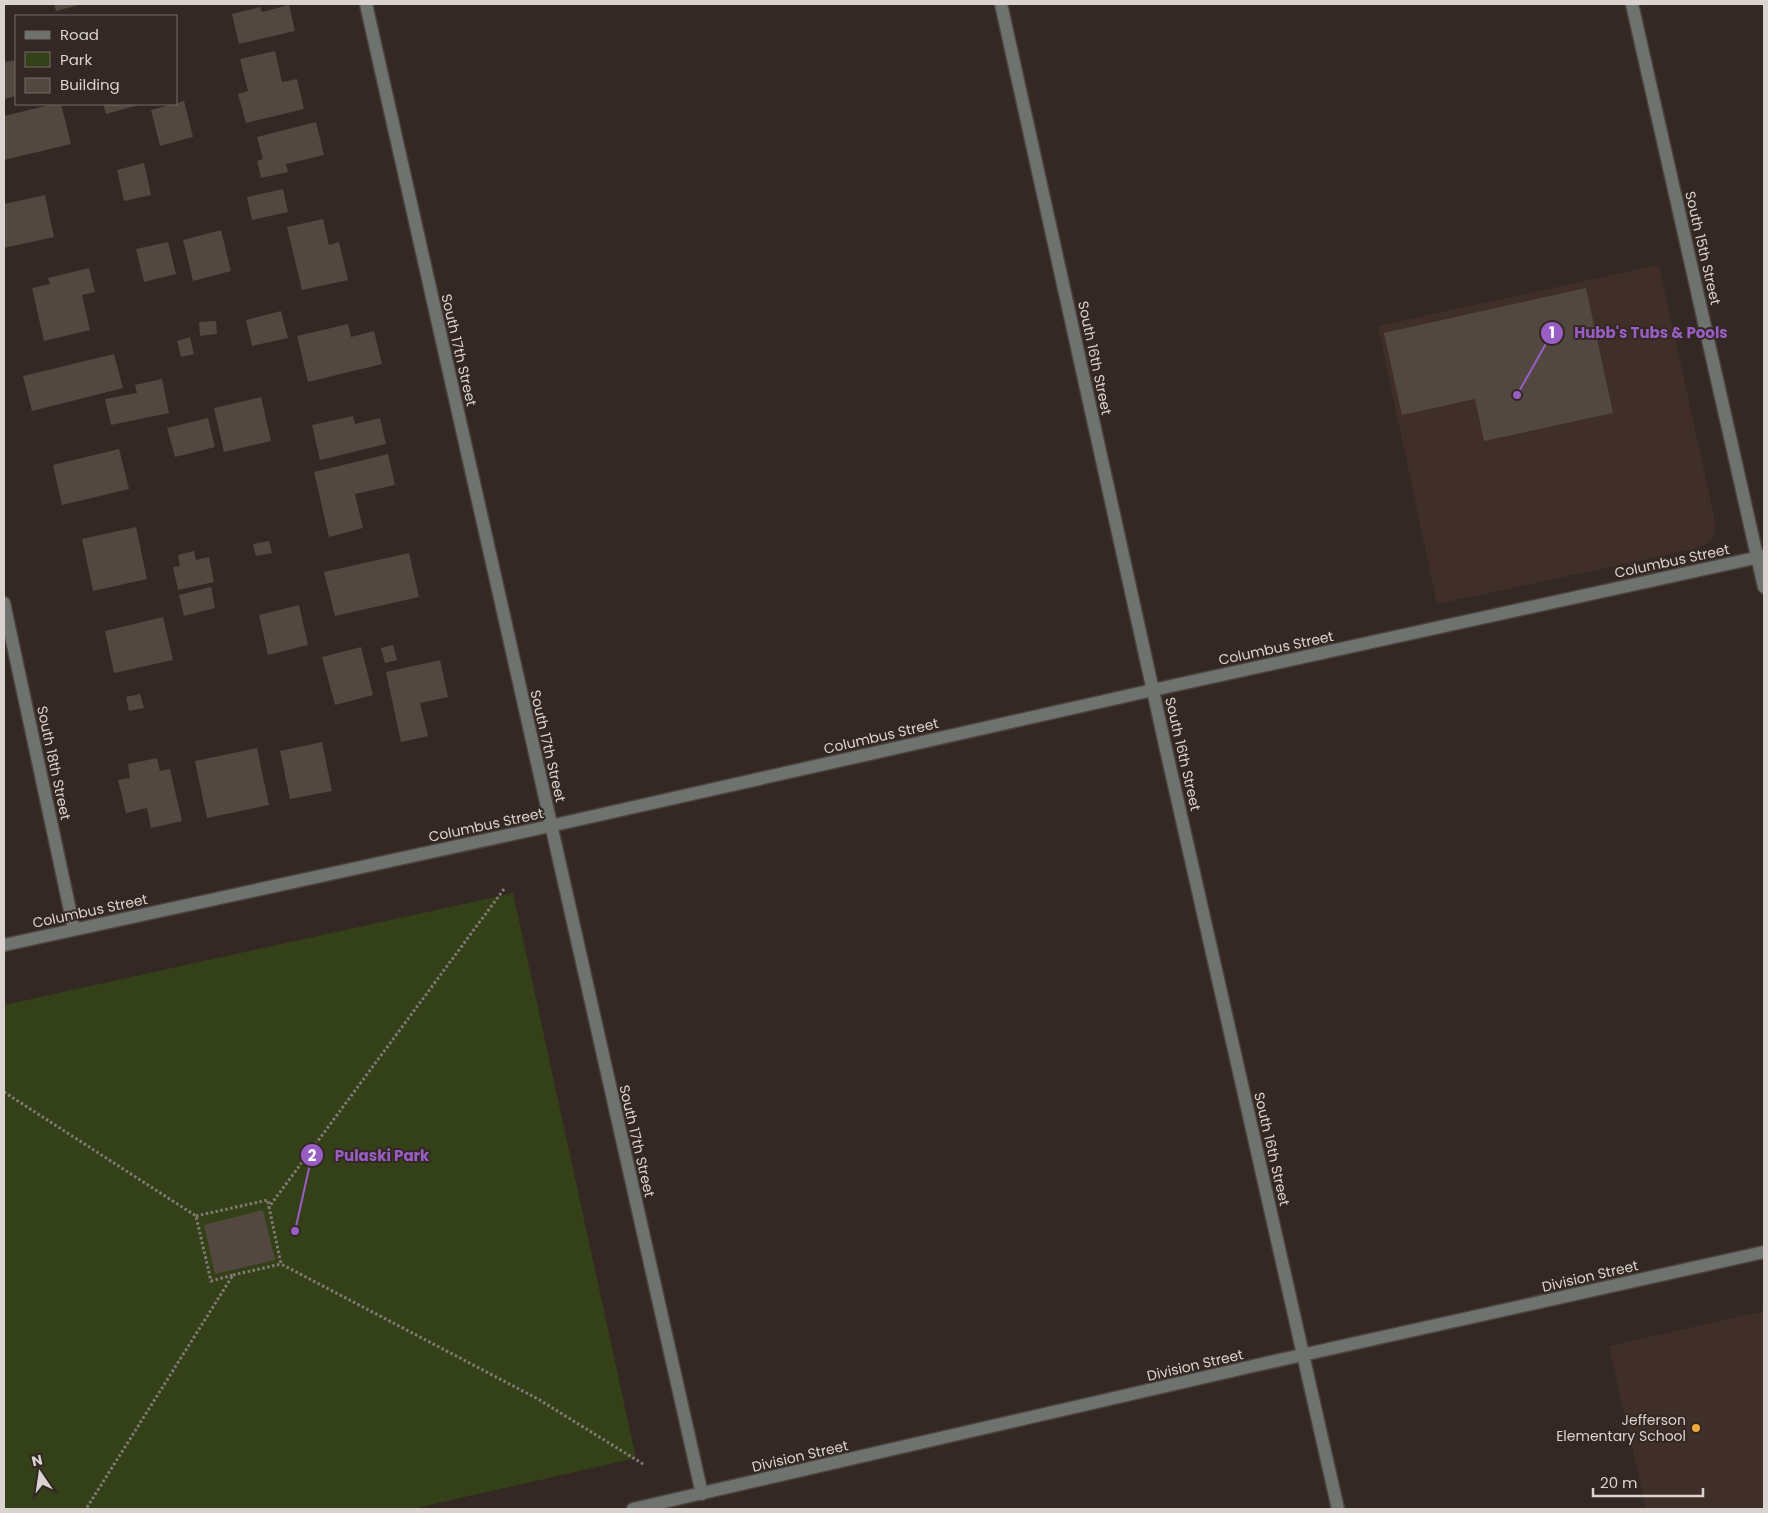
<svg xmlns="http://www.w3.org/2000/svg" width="1768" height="1513" viewBox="0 0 1768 1513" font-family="Poppins,sans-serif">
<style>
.built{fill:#402f28}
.green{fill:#344018}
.building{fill:#524840}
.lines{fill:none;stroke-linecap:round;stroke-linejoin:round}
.minor-casing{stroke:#4e433f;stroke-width:15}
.path{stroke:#837a76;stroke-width:3;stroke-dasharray:2.5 2.5;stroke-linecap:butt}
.minor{stroke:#6e736f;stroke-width:12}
.poi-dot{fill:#eea83c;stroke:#332823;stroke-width:2}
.labels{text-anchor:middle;stroke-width:4;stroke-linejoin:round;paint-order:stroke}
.street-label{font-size:14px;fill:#dad3d0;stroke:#332823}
.poi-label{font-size:14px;fill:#dad3d0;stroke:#332823;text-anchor:end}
.leader{fill:none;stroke:#985ec4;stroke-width:2}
.callout-dot{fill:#985ec4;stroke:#332823;stroke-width:2}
.mark-label{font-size:15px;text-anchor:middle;font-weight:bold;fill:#fff}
.callout-label{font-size:15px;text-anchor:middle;font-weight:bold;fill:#985ec4;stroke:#332823;stroke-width:4;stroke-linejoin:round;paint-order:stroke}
</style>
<rect width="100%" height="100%" fill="#332823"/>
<path class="built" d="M1659,265l55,251 1,11 -2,10 -6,7 -13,5 -257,55 -59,-278z
M1764,1311v198h-118l-37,-163z"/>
<path class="green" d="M513,893l123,565 -224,51h-408v-504z"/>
<path class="building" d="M54,4h28l-26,7z
M289,5l6,26 -56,13 -7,-30 28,-7 2,5z
M275,51l7,31 15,-3 7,30 -58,14 -8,-29 10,-3 -8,-32z
M16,60v36l-12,3v-37z
M184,101l9,36 -33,9 -9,-36z
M54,104h7l10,40 -67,16v-44z
M103,104h32v2l-29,8z
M316,122l8,33 -38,9 2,8 -27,6 -4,-17 6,-2 -6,-22z
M144,163l7,32 -27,6 -7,-31z
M283,189l5,23 -36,8 -5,-23z
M45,195l9,42 -50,11v-44z
M323,219l6,26 10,-3 9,38 -46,10 -15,-63z
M221,230l10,41 -38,10 -10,-41z
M168,242l8,32 -32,8 -8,-33z
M89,268l6,24 -13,3 8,35 -46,11 -12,-53 18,-4 -2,-6z
M1586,288l27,125 -129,28 -9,-42 -73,16 -18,-82z
M281,311l7,27 -36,8 -6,-26z
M216,321l1,13 -17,2 -1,-14z
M348,324l3,13 23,-6 8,33 -74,18 -11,-46z
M190,337l4,17 -13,3 -4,-16z
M114,354l9,34 -91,23 -9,-35z
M162,379l7,34 -58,12 -6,-26 32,-6 -2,-8z
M261,397l10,44 -47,11 -10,-44z
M353,416l2,8 25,-6 6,26 -66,16 -8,-35z
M208,418l7,29 -40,10 -8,-29z
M119,449l10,40 -67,16 -9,-40z
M388,454l7,31 -40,9 8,34 -34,9 -15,-65z
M136,527l11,52 -54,12 -11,-52z
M269,541l3,12 -16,3 -3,-12z
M194,551l2,9 13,-3 5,25 -36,8 -5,-23 7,-1 -2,-11z
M409,553l10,44 -84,19 -11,-44z
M211,587l4,21 -31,8 -5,-21z
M299,605l9,40 -40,10 -9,-40z
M163,617l10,43 -59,13 -9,-42z
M393,645l4,15 -12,3 -4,-15z
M361,647l12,48 -38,10 -13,-48z
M440,660l8,37 -28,6 8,33 -27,6 -15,-70z
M140,694l4,14 -15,3 -3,-14z
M322,742l10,49 -42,8 -10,-48z
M257,748l12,57 -62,13 -12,-57z
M157,758l3,13 10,-2 12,52 -31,7 -4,-20 -21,5 -8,-33 12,-2 -2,-14z
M263,1210l12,50 -60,14 -11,-49z"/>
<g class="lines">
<defs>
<path id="minor" d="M366,4l336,1490
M1001,4l164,741 173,764
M1632,4l132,583
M4,603l70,326
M4,945l546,-119 603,-136 611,-134
M633,1509l620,-143 511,-114"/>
</defs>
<use href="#minor" class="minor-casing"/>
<path class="path" d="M504,889l-235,318 12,57 257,135 105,65
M4,1092l192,124 15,65 22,-6 -147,234
M196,1216l72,-16 1,7
M233,1275l48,-11"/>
<use href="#minor" class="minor"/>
</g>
<circle class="poi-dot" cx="1696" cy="1428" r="5"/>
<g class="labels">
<g class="street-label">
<text transform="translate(1703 248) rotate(77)" y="5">South 15th Street</text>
<text transform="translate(459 350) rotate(77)" y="5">South 17th Street</text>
<text transform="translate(1095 358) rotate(78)" y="5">South 16th Street</text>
<text transform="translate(1672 561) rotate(-12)" y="5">Columbus Street</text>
<text transform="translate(1276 648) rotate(-12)" y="5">Columbus Street</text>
<text transform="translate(881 736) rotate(-13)" y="5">Columbus Street</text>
<text transform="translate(548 746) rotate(77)" y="5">South 17th Street</text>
<text transform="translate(1183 754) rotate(77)" y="5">South 16th Street</text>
<text transform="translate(54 763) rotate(78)" y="5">South 18th Street</text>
<text transform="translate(486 825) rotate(-12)" y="5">Columbus Street</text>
<text transform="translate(90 911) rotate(-12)" y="5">Columbus Street</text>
<text transform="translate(637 1141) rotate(77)" y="5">South 17th Street</text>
<text transform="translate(1272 1149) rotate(77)" y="5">South 16th Street</text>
<text transform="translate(1590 1276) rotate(-13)" y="5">Division Street</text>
<text transform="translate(1195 1365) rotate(-13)" y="5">Division Street</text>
<text transform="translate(800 1456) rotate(-13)" y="5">Division Street</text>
</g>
<g class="poi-label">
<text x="1686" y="1425">Jefferson<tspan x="1686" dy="16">Elementary School</tspan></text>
</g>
</g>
<path class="leader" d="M1517 395L1552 333M295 1231L312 1155"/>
<g class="callout-dot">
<circle cx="1517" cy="395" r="5"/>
<circle cx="295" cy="1231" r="5"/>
<circle cx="1552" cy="333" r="12"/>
<circle cx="312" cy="1155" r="12"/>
</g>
<g class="mark-label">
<text x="1552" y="338">1</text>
<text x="312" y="1161">2</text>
</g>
<g class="callout-label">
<text x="1651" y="338">Hubb's Tubs &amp; Pools</text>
<text x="382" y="1161">Pulaski Park</text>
</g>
<rect width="1768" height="1513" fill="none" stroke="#dad3d0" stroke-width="10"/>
<rect x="15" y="15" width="162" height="90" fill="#332823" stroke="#766c68"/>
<rect x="25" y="31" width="25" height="8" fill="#6e736f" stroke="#766c68"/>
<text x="60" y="40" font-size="15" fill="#dad3d0">Road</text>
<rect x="25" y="52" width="25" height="15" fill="#344018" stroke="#766c68"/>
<text x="60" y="65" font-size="15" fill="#dad3d0">Park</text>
<rect x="25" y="78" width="25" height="15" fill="#524840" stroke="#766c68"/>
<text x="60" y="90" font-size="15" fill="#dad3d0">Building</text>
<g transform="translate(40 1473) rotate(347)" stroke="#332823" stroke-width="4" paint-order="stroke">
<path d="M0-4L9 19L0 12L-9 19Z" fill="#dad3d0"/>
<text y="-8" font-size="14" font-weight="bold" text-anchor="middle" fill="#dad3d0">N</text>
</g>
<path d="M1593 1488v8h110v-8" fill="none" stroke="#dad3d0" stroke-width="2.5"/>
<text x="1600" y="1488" font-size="15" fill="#dad3d0" stroke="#332823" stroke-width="4" paint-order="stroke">20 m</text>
</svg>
